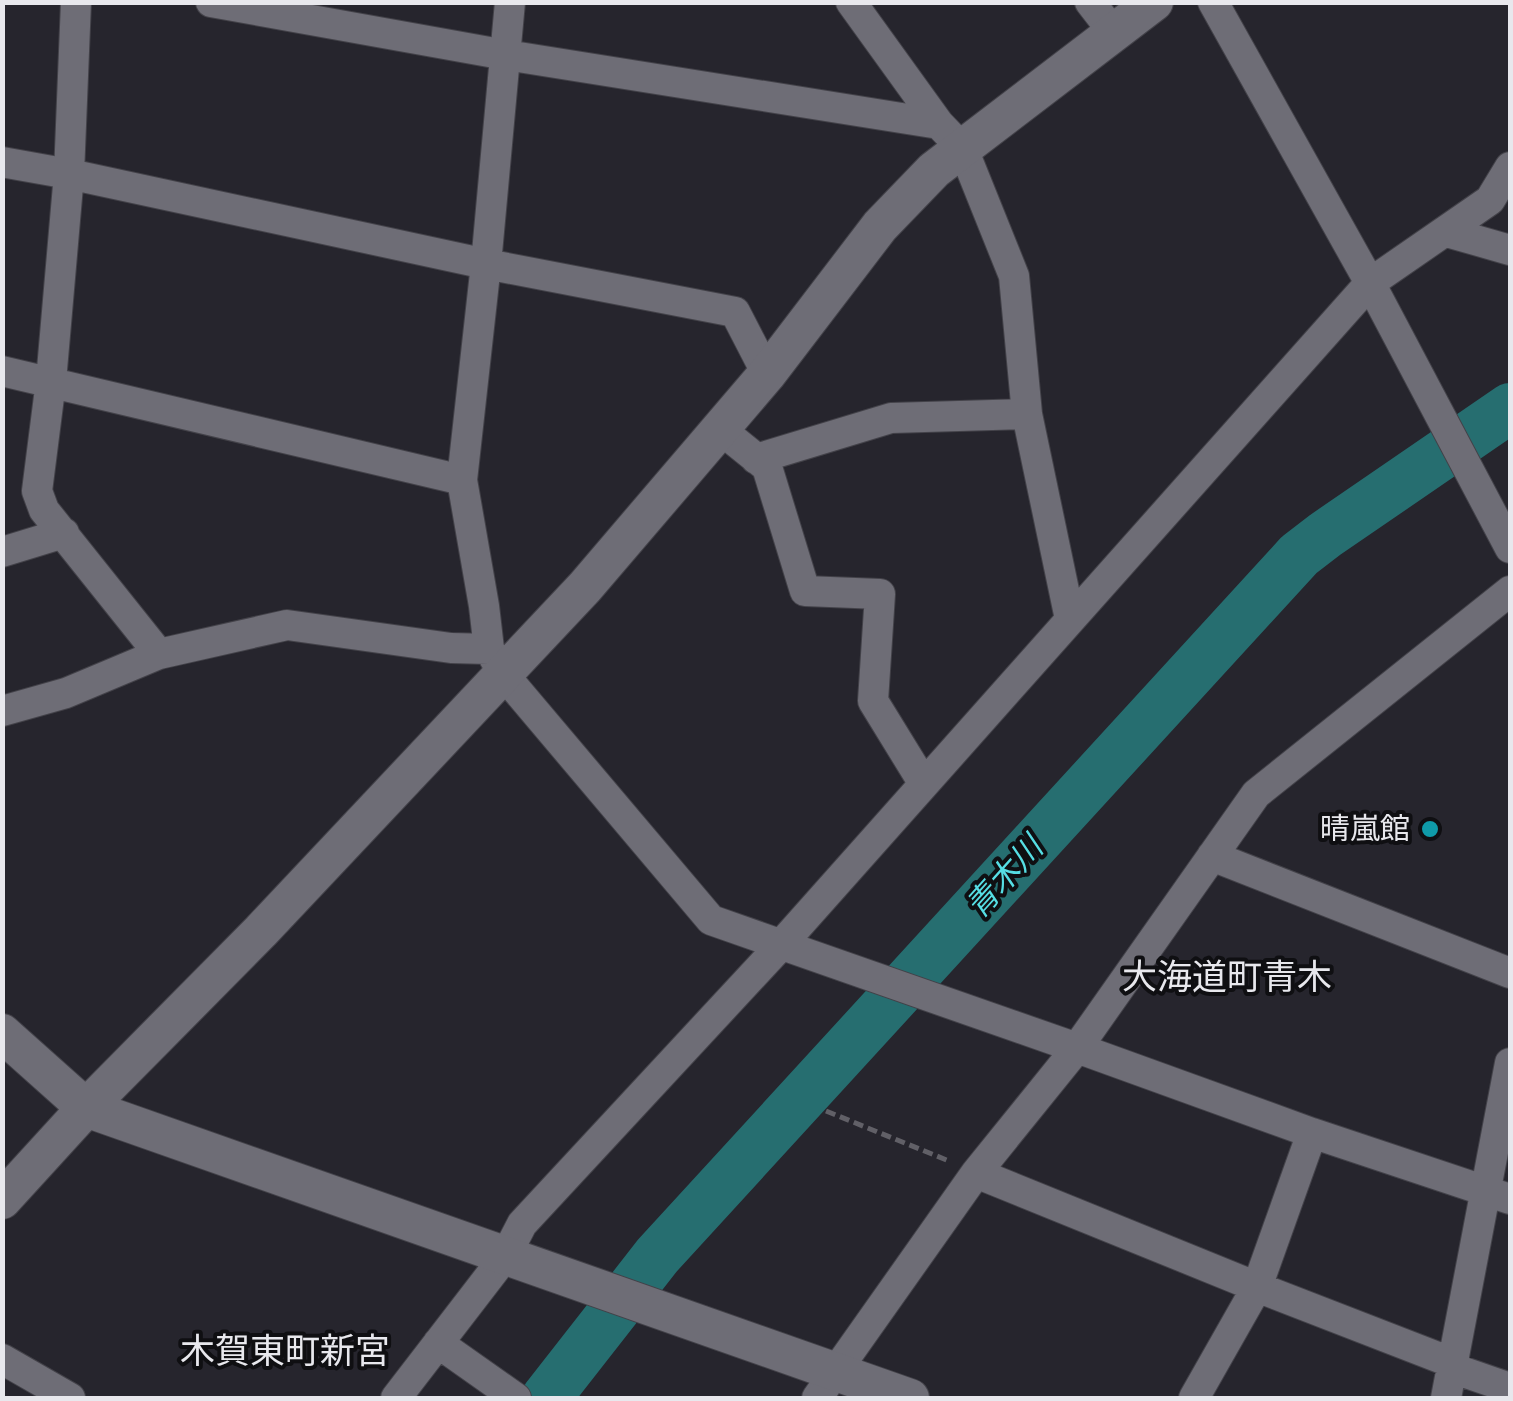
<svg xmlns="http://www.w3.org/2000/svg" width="1513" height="1401" viewBox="0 0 1513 1401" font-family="Arial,'Noto Sans JP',sans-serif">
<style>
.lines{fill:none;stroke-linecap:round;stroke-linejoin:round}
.river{stroke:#266e70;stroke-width:50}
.minor-casing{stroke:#434249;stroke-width:32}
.tertiary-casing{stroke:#434249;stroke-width:40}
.path{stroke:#616067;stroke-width:5;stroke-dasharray:10 5;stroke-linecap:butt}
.minor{stroke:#6e6d76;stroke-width:30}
.tertiary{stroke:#6e6d76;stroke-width:38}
.culture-dot{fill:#0f9aa8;stroke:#0f0f12;stroke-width:4}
.labels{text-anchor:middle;stroke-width:8;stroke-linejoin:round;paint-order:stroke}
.poi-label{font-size:30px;fill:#e8e8ed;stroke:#0f0f12;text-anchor:end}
.water-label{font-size:32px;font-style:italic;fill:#56dee4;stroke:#0f0f12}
.quarter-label{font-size:35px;fill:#e8e8ed;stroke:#0f0f12}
</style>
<rect width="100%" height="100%" fill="#26252d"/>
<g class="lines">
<path class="river" d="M546,1398l111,-142 642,-701 26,-20 185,-127"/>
<defs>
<path id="minor" d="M76,2l-7,172 -18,207 -14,110 7,19 115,144
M211,2l295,53 433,69
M510,2l-24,262 -24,216 22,126 5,43 15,26 207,245 366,128 235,85 198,66
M851,2l88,122 24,25 51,127 13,138 43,205
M1090,2l24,31
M1213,2l157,281 140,265
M2,162l67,12 417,90 249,48 32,62
M1447,232l63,18
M2,371l460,109
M720,429l47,38 38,124 75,3 -7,107 51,83
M756,459l135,-41 136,-4
M2,552l62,-19
M2,711l64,-18 93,-39 128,-29 164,23 38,1
M1212,856l298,117
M976,1173l281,114 196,76
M438,1343l78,55
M2,1359l68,39
M1452,1368l58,20
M396,1398l110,-143 16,-31 258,-278 590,-663 120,-83 20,-33
M817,1398l159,-225 101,-125 179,-254 254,-203
M1194,1398l63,-111 55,-154
M1446,1398l64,-335"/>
<path id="tertiary" d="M2,1033l84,75 824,290
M2,1200l84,-92 175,-177 324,-344 182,-213 113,-148 54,-56 220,-168"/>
</defs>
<use href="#minor" class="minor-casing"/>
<use href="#tertiary" class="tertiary-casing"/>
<path class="path" d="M826,1111l123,50"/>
<use href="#minor" class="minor"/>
<use href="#tertiary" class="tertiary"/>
</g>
<circle class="culture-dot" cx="1430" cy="829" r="10"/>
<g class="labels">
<g class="poi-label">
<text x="1410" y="839">晴嵐館</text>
</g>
<g class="water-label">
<text transform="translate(1004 877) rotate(-48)" y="11">青木川</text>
</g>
<g class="quarter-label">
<text x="1227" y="989">大海道町青木</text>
<text x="285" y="1363">木賀東町新宮</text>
</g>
</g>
<rect width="1513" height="1401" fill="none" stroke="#e8e8ed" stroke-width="10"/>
</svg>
